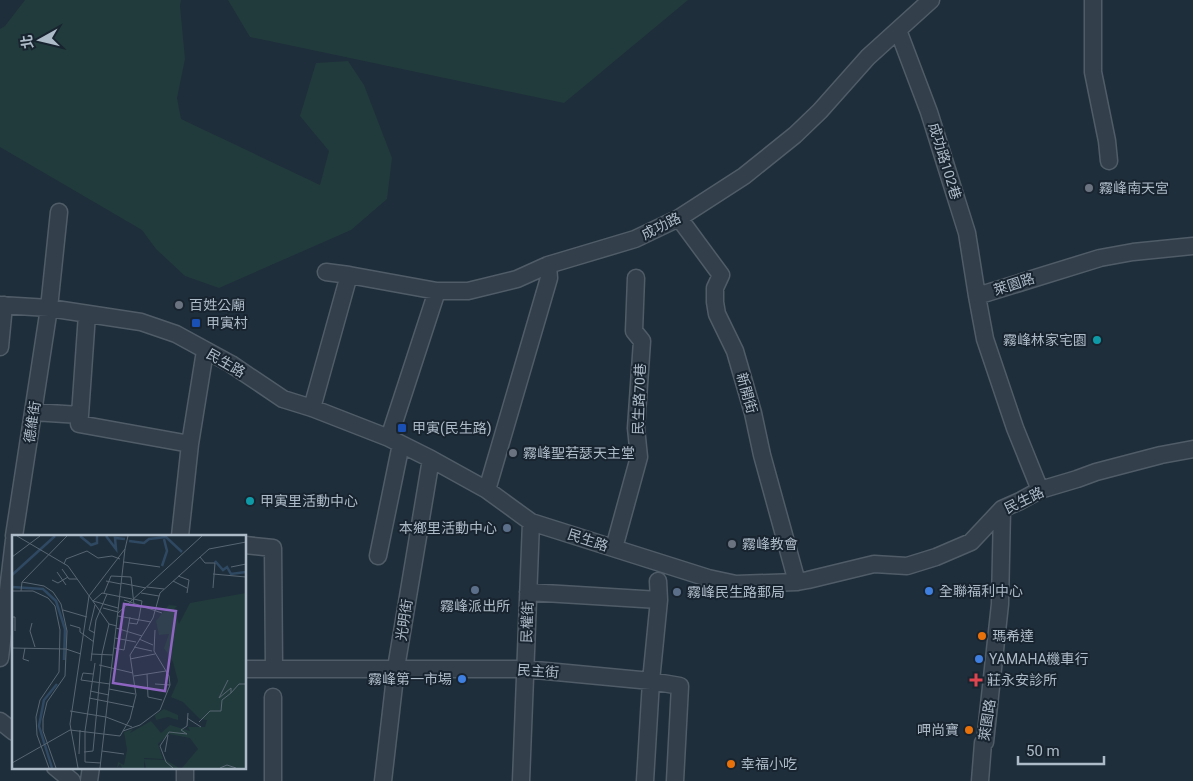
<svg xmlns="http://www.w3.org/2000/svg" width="1193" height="781" viewBox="0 0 1193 781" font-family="Roboto,'Noto Sans TC',sans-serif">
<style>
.green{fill:#213b3c}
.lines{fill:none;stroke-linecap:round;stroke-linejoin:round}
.minor-casing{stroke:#505d68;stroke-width:19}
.minor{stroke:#333f4b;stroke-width:16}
.worship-dot{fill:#6b7280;stroke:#18242f;stroke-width:2}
.transit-dot{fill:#1a4fb4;stroke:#18242f;stroke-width:2}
.culture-dot{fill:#0f9aa8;stroke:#18242f;stroke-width:2}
.service-dot{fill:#5c6f8a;stroke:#18242f;stroke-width:2}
.shop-dot{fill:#3f7fe0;stroke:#18242f;stroke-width:2}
.food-dot{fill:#e8710a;stroke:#18242f;stroke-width:2}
.health-dot{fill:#e0444e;stroke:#18242f;stroke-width:2}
.labels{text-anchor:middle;stroke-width:4;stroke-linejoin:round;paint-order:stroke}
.street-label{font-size:14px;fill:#adbac7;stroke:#18242f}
.poi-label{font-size:14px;fill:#adbac7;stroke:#18242f;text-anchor:start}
.inset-river{fill:none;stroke:#2f4962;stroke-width:2.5}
.inset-road{fill:none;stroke:#586673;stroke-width:1}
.view{fill:#8f65c2;fill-opacity:0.15;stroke:#8f65c2;stroke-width:2.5}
.inset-edge{fill:none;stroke:#adbac7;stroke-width:2.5}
</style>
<rect width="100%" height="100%" fill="#1f2e3b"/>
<path class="green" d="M25,0h156l-1,6 5,53 -8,39 4,21 139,66 9,-34 -29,-35 16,-53 32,-2 16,24 28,73 -5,41 -36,31 -132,58 -34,-12 -29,-27 -14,-19 -142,-83v-118l5,-3z
M228,0h460l-124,103 -314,-66z"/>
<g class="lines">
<defs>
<path id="minor" d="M1093,0v72l14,69 2,20
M898,30l31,82 38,121 10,63
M679,218l42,57 -6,13v14l2,12 18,37 18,62 9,42 35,127
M326,272l23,3 88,16h31l49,-12 31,-14 87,-26 44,-21 65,-42 51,-41 25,-24 48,-54 63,-57
M0,305l49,3 92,14 35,12 55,30 52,35 29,9 77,30 42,21 56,31 44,32 177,56 28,6 61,-2 11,-2 66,-16 33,2 29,-9 35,-15 31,-33 18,-8 20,-11 37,-11 19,-7 65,-17 32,-6
M0,347l4,-42
M312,408l37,-133
M33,412l47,3 -1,9 111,20
M80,415l7,-101
M389,438l48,-147
M487,490l62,-212 -1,-13
M1040,490l-25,-62 -30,-89 -8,-43 123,-38 33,-6 60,-6
M14,536l35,-228 10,-96
M180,536l10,-92 15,-93
M245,545l28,3 1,120
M614,548l25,-91 -3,-29 6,-87 -8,-10 2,-53
M378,556l23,-112
M528,592l131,8
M0,658l14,-118
M245,669h280l126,12 29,5 -5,95
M273,697v84
M0,721l14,11
M55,767l17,14
M185,767v14
M89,781l2,-14
M383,781l13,-113 35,-209
M521,781l10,-259
M645,781l6,-100 8,-81 -1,-19
M980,781l3,-38 2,-1 15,-138 2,-95"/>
</defs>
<use href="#minor" class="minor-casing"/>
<use href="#minor" class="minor"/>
</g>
<g class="worship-dot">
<circle cx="1089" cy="188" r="5"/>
<circle cx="179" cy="305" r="5"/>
<circle cx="513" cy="453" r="5"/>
<circle cx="732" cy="544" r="5"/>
</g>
<g class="transit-dot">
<rect x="191" y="318" width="10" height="10" rx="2.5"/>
<rect x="397" y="423" width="10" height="10" rx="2.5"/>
</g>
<g class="culture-dot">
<circle cx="1097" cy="340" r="5"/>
<circle cx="250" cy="501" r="5"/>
</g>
<g class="service-dot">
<circle cx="507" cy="528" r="5"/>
<circle cx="475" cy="590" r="5"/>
<circle cx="677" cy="592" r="5"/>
</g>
<g class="shop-dot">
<circle cx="929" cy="591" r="5"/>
<circle cx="979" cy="659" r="5"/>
<circle cx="462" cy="679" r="5"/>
</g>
<g class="food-dot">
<circle cx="982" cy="636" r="5"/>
<circle cx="969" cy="730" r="5"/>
<circle cx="731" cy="764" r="5"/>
</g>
<path class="health-dot" d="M973.5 672.5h5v5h5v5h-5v5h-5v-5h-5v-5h5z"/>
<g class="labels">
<g class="street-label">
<text transform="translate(945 161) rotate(73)" y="5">成功路102巷</text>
<text transform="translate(661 226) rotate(-27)" y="5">成功路</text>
<text transform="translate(1014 284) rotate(-18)" y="5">萊園路</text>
<text transform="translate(226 363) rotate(30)" y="5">民生路</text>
<text transform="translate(747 393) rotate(74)" y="5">新開街</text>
<text transform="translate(639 399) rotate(-88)" y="5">民生路70巷</text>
<text transform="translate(32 422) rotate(-81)" y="5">德維街</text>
<text transform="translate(1024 500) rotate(-26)" y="5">民生路</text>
<text transform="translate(588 540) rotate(18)" y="5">民生路</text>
<text transform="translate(404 620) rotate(-81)" y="5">光明街</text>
<text transform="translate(527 622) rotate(-88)" y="5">民權街</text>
<text transform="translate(538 671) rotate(4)" y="5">民主街</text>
<text transform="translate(987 720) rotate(-81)" y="5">萊園路</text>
</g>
<g class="poi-label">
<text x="1099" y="193">霧峰南天宮</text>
<text x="189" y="310">百姓公廟</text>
<text x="206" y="328">甲寅村</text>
<text x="1087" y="345" text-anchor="end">霧峰林家宅園</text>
<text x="412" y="433">甲寅(民生路)</text>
<text x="523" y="458">霧峰聖若瑟天主堂</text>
<text x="260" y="506">甲寅里活動中心</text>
<text x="497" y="533" text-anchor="end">本鄉里活動中心</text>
<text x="742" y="549">霧峰教會</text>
<text x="939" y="596">全聯福利中心</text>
<text x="687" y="597">霧峰民生路郵局</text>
<text x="475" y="611" text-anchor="middle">霧峰派出所</text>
<text x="992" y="641">瑪希達</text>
<text x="989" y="664">YAMAHA機車行</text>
<text x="452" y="684" text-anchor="end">霧峰第一市場</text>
<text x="987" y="685">莊永安診所</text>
<text x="959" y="735" text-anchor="end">呷尚寶</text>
<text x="741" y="769">幸福小吃</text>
</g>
</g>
<g transform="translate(12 535)">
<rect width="234" height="234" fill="#1f2e3b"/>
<path d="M234,58v175h-64l16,-19 -8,-11 -21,-4 -11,10 5,15 -19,-1v10h-22l-2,-4 -3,4 1,-6 6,3 3,-15 -3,-18 9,-3 -3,4 21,-12 10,12 9,-8 20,6 -2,-4h17l2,-7 -7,-1 -17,-17 -12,-5 7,-16 -5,-19 -9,-14 5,-14 -10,1 -3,-14 13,-16 8,1 -3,3 5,15 11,-21zM152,174l14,6v5l-10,-3 -12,3 -1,-5zM132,224l22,1 13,8h-33z" fill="#213b3c"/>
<path class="inset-river" d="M68,1l11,9 6,-2v-7M94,1l10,13 -1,-11 10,1M117,6l15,2 5,-4 17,-2 16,15M203,26l8,9 4,-3 4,7 15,-2M150,31l5,-15 -3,-12M0,40l43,-39M0,52l31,2 13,12 9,28 -1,31M40,233l-13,-42 5,-26 13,-16"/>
<path class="inset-road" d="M5,1l51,30 41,58 8,2M0,22l28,-21M188,22l5,6h10l-2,25M112,27l36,5M52,29l2,-5 21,-8 11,7 14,-2 8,3M219,32l15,-3M50,34l7,10h8M45,37l9,13M201,39l33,3M166,41l11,4 -2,13M40,45l6,3 10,-6M94,46l15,3M161,46l14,7M10,47l22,4 9,6 8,12 6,27 -2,45 -18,26 -4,17v12l13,37M109,48l25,5M135,52l17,2M0,56h21l15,7 7,8 5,24 -1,42 -19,28 -4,17 1,18 12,33M9,56l1,-9 45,-46M92,58l7,-17 20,1 3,28M129,58l18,3M112,65l38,13M0,67v47M91,73l15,4M106,73l-25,-7 9,-8 30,6M51,75l24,7M106,78l84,-77M106,81l33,6M0,82h3v14M20,88l-2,8 5,16M117,88l8,1 2,-6 3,-17 -8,-2M58,90l10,3v4l14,10M104,93l26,8M83,98l-6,-3 6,-25M103,103l21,4M127,104l14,6M122,112l18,4M0,113l54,1 15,5M13,113l-2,11 6,2M102,113l10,2 6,-33M79,119l22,1M118,124l25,-5M79,126l5,-41 11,-26M83,128l-10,68v31l16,1M87,130l34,8M81,139l-10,-1 -2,7 29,4M135,139l19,-3M122,141l13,-2 1,23 14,3M143,149l15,1M97,154l26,5M78,156l19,4M219,158l8,-9h7M77,163l45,9M207,163l9,-18M58,176l36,6 26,10M175,183l14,9M187,187l11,-11h11l1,-11 9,-7v-5l-12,10M111,196l17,-6 20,-15 10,-25 -1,-9 -15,-25 1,-21M90,216l22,3M72,217l9,-1 9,-97 7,-30M153,217l3,-17M67,219l1,-24M0,228l58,-33 50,6 10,-17 6,-24 -6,-40 23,-37 7,-25 49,-44 37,-7M66,233l-8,-44 19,-128 36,-47 3,-13M88,233l25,-219M161,233l-7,-6 -6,-16 9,-14 18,2 -6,-4 6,-4 1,-13M208,233l7,-3 9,3"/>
<path class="view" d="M112,69l52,7 -11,80 -52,-8z"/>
<rect width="234" height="234" class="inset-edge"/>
</g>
<g transform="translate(40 40) rotate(262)" stroke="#18242f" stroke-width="4" paint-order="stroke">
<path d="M0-4L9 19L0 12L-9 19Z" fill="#adbac7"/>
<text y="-8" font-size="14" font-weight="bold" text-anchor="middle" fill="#adbac7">北</text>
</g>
<path d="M1018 756v8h86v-8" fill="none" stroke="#adbac7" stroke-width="2.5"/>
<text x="1026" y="756" font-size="15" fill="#adbac7" stroke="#18242f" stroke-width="4" paint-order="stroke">50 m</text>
</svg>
